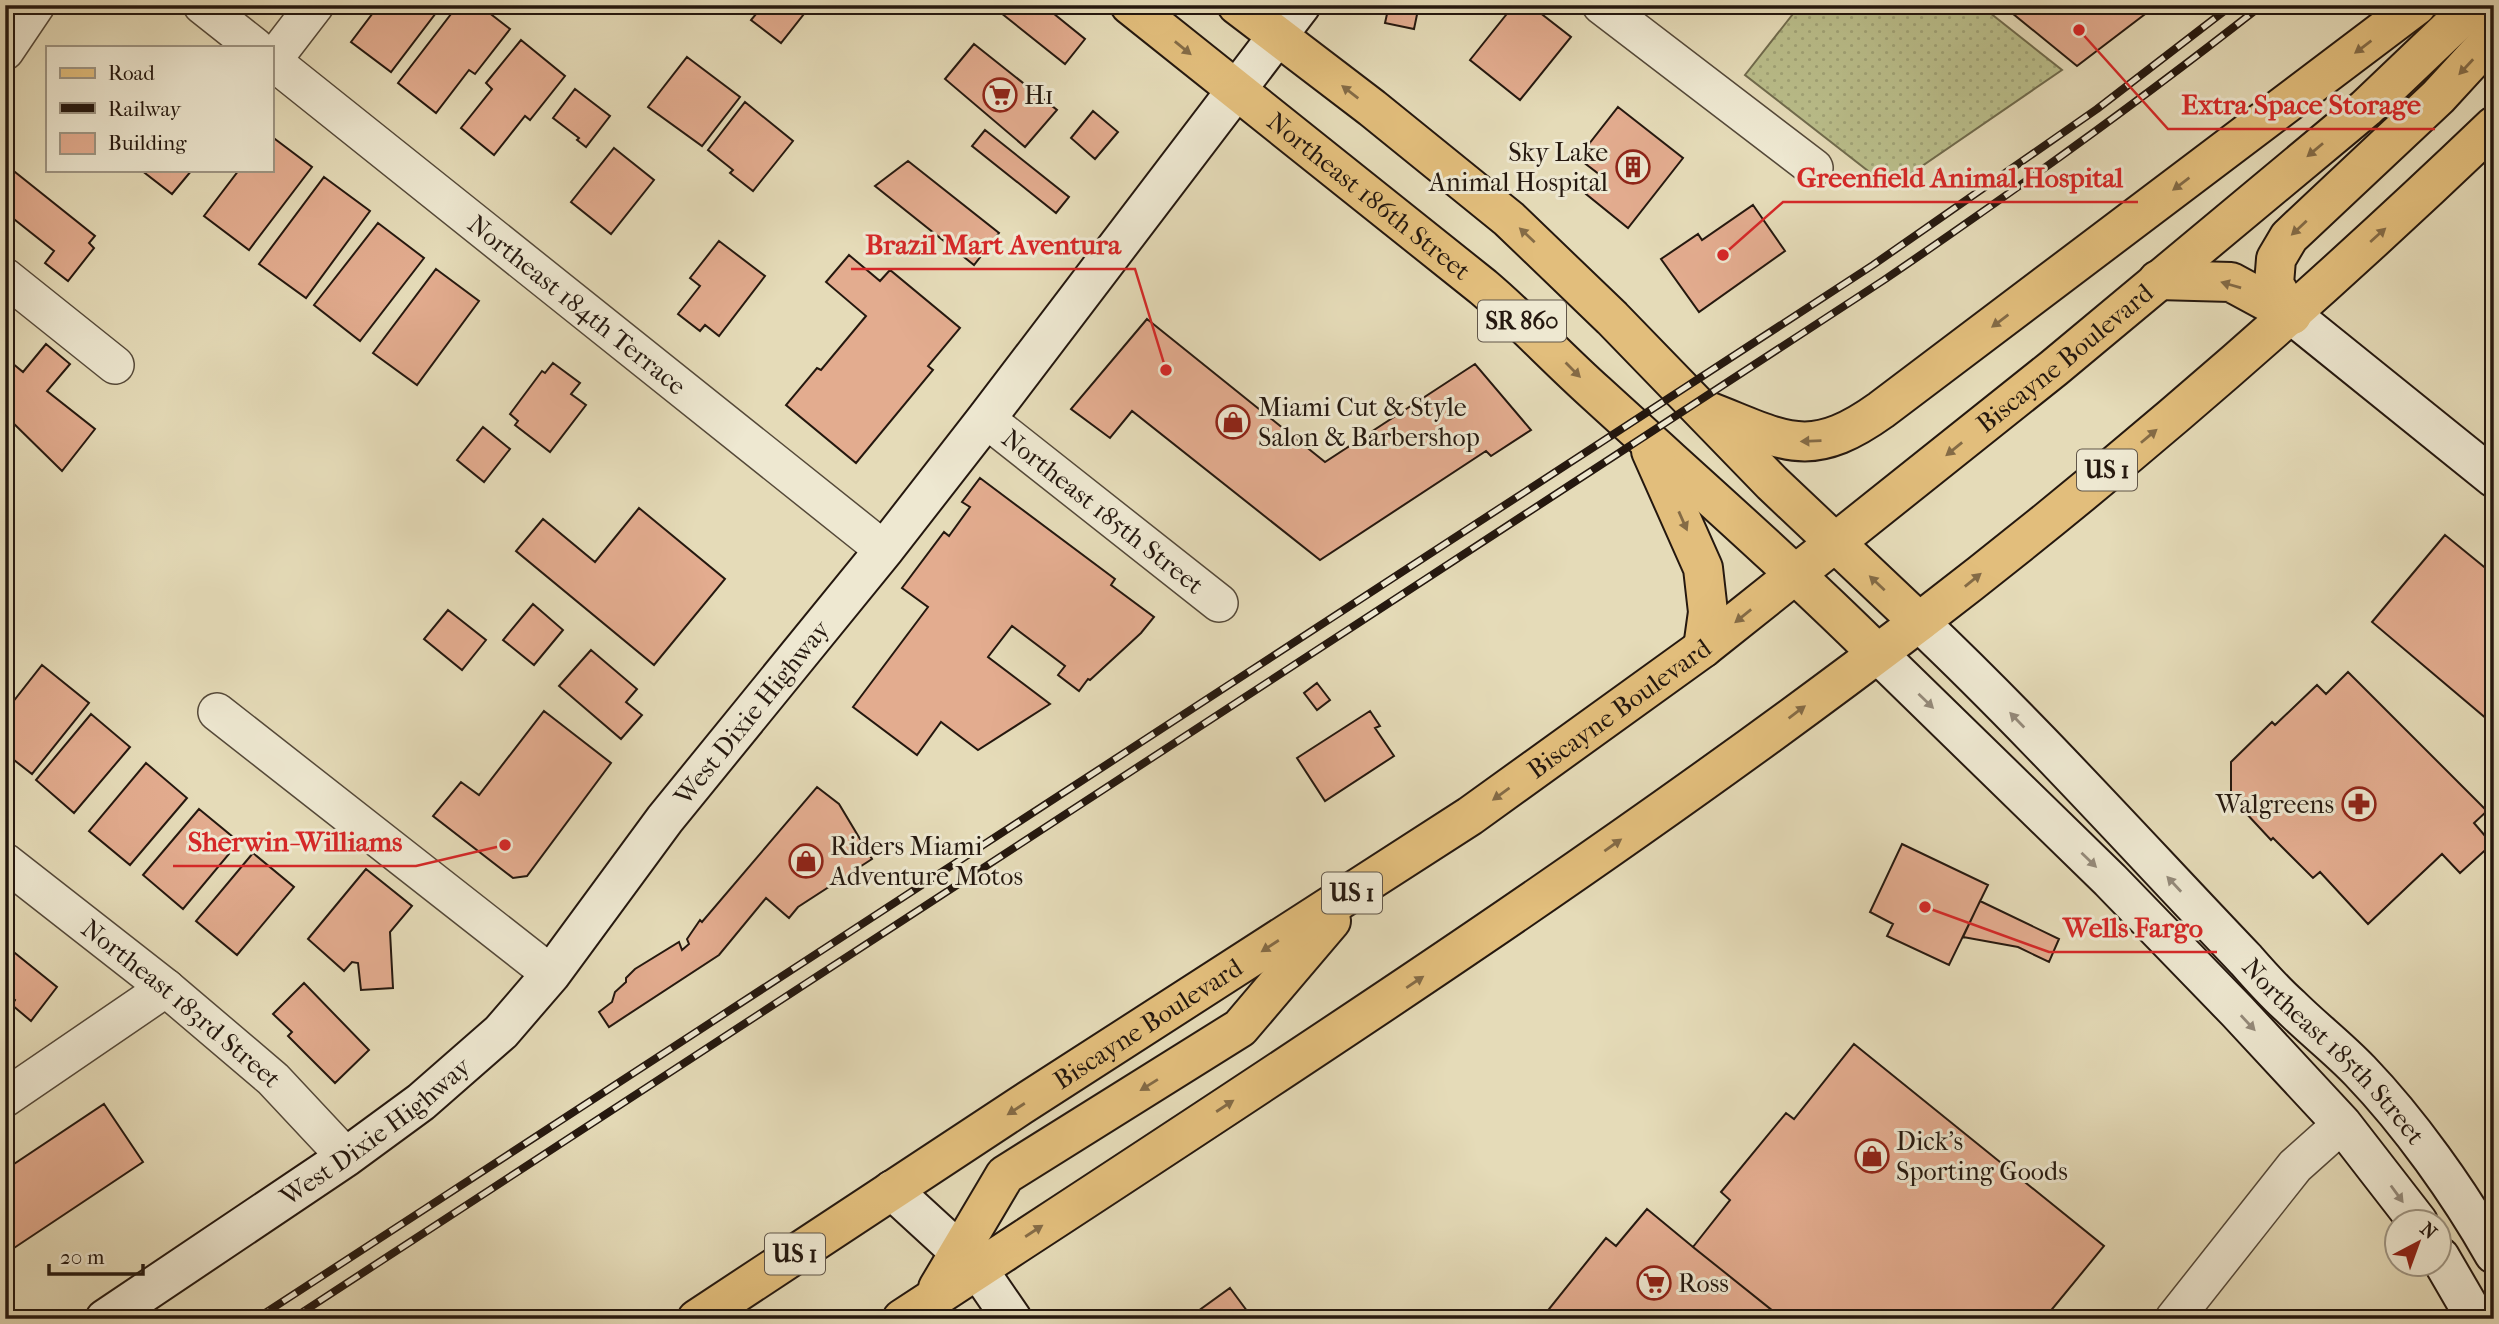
<svg xmlns="http://www.w3.org/2000/svg" width="2499" height="1324" viewBox="0 0 2499 1324" font-family="'IM FELL French Canon',serif">
<style>
.grass{fill:url(#grass-dots);stroke:#706b4d;stroke-width:2}
.building{fill:#e3ac8f;stroke:#25180f;stroke-width:2}
.lines{fill:none;stroke-linecap:round;stroke-linejoin:round}
.street-casing{stroke:#554939;stroke-width:40}
.secondary-casing{stroke:#25180f;stroke-width:42}
.primary-casing{stroke:#25180f;stroke-width:42}
.street{stroke:#eee8d1;stroke-width:37}
.secondary{stroke:#eee8d1;stroke-width:38}
.primary{stroke:#e2be7c;stroke-width:38}
.rail-casing{stroke:#25180f;stroke-width:8}
.rail{stroke:#eee8d1;stroke-width:5;stroke-dasharray:16;stroke-linecap:butt}
.oneway{fill:#846b46}
.oneway2{fill:#948a7a}
.labels{text-anchor:middle;stroke-width:6;stroke-linejoin:round;paint-order:stroke}
.shield{fill:#eee8d1;stroke:#615649;stroke-width:2}
.shield-label{font-size:24px;font-weight:bold;fill:#25180f}
.poi-label{font-size:26px;fill:#25180f;stroke:#eee8d1;text-anchor:start}
.street-label{font-size:26px;fill:#25180f;stroke:#eee8d1}
.leader{fill:none;stroke:#d62828;stroke-width:2.5}
.callout-dot{fill:#d62828;stroke:#eee8d1;stroke-width:2.5}
.callout-label{font-size:28px;text-anchor:middle;font-weight:bold;fill:#d62828;stroke:#eee8d1;stroke-width:6;stroke-linejoin:round;paint-order:stroke}
</style>
<defs>
<pattern id="grass-dots" width="8" height="8" patternUnits="userSpaceOnUse" patternTransform="scale(1.75)"><rect width="8" height="8" fill="#babe8b"/><path d="M2 2h.1M6 6h.1" fill="none" stroke="#a0a377" stroke-width="1.8" stroke-linecap="round"/></pattern>
</defs>
<rect width="100%" height="100%" fill="#e5dbb8"/>
<filter id="stains"><feTurbulence type="fractalNoise" baseFrequency=".00286" numOctaves="4"/><feColorMatrix values="0 0 0 0 .2 0 0 0 0 .09 0 0 0 0 .02 0 0 0 .5 -.17"/></filter>
<radialGradient id="worn" r=".72"><stop offset=".6" stop-color="#630" stop-opacity="0"/><stop offset="1" stop-color="#630" stop-opacity=".3"/></radialGradient>
<path class="grass" d="M1800,5h180l82,65 -172,118 -145,-113z"/>
<path class="building" d="M379,5h63l-51,67 -40,-30z
M458,5h21l31,24 -35,45 -6,-4 -33,43 -38,-30z
M758,5h53l-30,38 -30,-23 10,-12z
M991,5h52l42,34 -20,25z
M1389,5h30l-5,24 -29,-6z
M1514,5h16l41,32 -51,63 -50,-40z
M2018,5h139l-80,61 -65,-53z
M521,40l44,36 -35,44 -5,-4 -31,39 -33,-27 31,-39 -6,-6z
M974,44l83,66 -32,37 -80,-68z
M687,57l53,40 -38,49 -54,-39z
M575,89l35,27 -24,31 -9,-7 2,-2 -26,-20z
M745,102l48,39 -40,50 -23,-18 3,-3 -25,-20z
M1618,107l65,51 -55,70 -42,-34 14,-19 -22,-17z
M1093,111l25,21 -23,27 -24,-21z
M985,130l84,67 -13,16 -84,-67z
M271,136l41,31 -63,83 -45,-34 35,-46h32z
M614,148l40,32 -43,54 -40,-32z
M908,161l91,72 -25,32 -99,-79z
M5,164l90,72 -6,7 5,5 -26,33 -23,-18 9,-12 -49,-39 2,-5 -2,-1z
M141,170h51l-20,24z
M324,177l46,34 -64,87 -47,-34z
M1753,205l32,46 -86,61 -38,-53 37,-25 4,6z
M378,223l46,35 -64,83 -46,-36z
M719,241l46,35 -46,60 -14,-11 -5,6 -22,-17 22,-28 -10,-8z
M849,255l31,26 10,-11 70,58 -32,38 5,4 -77,93 -70,-58 31,-37 4,2 45,-54 -40,-34z
M436,269l43,32 -62,84 -44,-32z
M1147,319l178,143 150,-98 56,66 -40,26 -5,-5 -166,109 -188,-149 -22,27 -39,-29z
M46,344l24,20 -23,27 48,38 -33,42 -57,-56v-55l1,-2 17,14z
M553,363l27,20 -9,11 15,11 -36,47 -35,-27 3,-4 -8,-7 32,-43 3,2z
M483,427l27,22 -26,33 -27,-22z
M980,478l135,101 -4,6 43,32 -13,16 -51,47 -2,-1 -9,12 -21,-16 7,-9 -53,-40 -24,31 62,47 -72,46 -37,-28 -24,33 -64,-48 75,-100 -26,-19 42,-56 5,4 21,-29 -8,-5z
M639,508l86,71 -71,86 -138,-114 27,-32 52,43z
M2445,535l49,40v150l-122,-103z
M533,604l30,26 -29,35 -31,-25z
M448,610l38,30 -24,30 -38,-31z
M591,650l46,39 -11,13 16,13 -21,24 -62,-53z
M42,665l47,38 -57,71 -27,-21v-41z
M2348,672l139,139 -13,12 18,21 -32,29 -18,-19 -74,70 -48,-52 -7,6 -40,-40 -2,2 -40,-43v-35l41,-40 3,3 42,-40 9,9z
M1317,683l13,17 -13,10 -13,-17z
M544,711l67,52 -84,113 -14,2 -80,-62 28,-34 18,13z
M1370,711l10,15 -5,2 19,28 -69,45 -28,-43z
M91,714l39,33 -56,66 -38,-33z
M146,763l41,35 -57,67 -41,-34z
M817,787l22,17 33,55 -74,48 -9,11 -23,-20 -47,57 -110,72 -10,-15 13,-10 3,-10 11,-10v-4l9,-9 44,-27 3,8 7,-6 -2,-5 13,-19 2,2z
M199,809l40,33 -56,67 -40,-34z
M1902,844l86,41 -39,80 -62,-29 6,-12 -23,-12z
M253,853l41,34 -57,68 -41,-34z
M366,869l46,37 -22,26 3,56 -32,2 -3,-27 -6,-1 -8,9 -36,-32z
M1980,901l79,38 -10,23 -31,-15 -55,-10z
M5,945l52,42 -26,34 -19,-16 3,-5 -10,-8z
M304,983l65,67 -34,33 -47,-47 4,-4 -19,-18z
M1854,1044l250,202 -60,73h-261l-90,-72 37,-47 -9,-8 65,-79 8,6z
M104,1104l39,58 -138,92v-84z
M1647,1209l46,38 90,72h-242l65,-81 10,8z
M1230,1288l23,31h-66z"/>
<g class="lines">
<defs>
<g id="street">
<path d="M202,5l53,42"/>
<path d="M1601,5l213,163"/>
<path d="M5,51l31,-46"/>
<path id="s1" d="M271,60l613,490"/>
<path d="M272,61l43,-56"/>
<path d="M5,277l110,88"/>
<path id="s2" d="M986,419l233,184"/>
<path d="M217,712l334,262"/>
<path id="s3" d="M5,862l161,126 107,91 73,78"/>
<path d="M5,1098l161,-110"/>
<path d="M2174,1319l121,-153 47,-42"/>
</g>
<g id="secondary">
<path d="M2292,315l202,163"/>
<path id="s4" d="M1919,622c114,108 219,225 327,338 14,16 28,32 44,46 22,22 48,42 70,65 49,51 99,121 134,183"/>
<path d="M1877,653l233,227 127,131 105,113 76,98"/>
<path d="M892,1190l85,78 35,51"/>
<path d="M2440,1257l36,62"/>
<path id="s5" d="M105,1319l241,-162 75,-55 80,-70 50,-58 114,-155 219,-269 102,-131 315,-414"/>
</g>
<g id="primary">
<path id="s6" d="M1130,5l353,282c39,33 74,71 113,106 94,86 190,170 281,260"/>
<path d="M1237,5l135,103 137,111 103,99 160,165 147,139"/>
<path d="M2158,280l73,2 61,33"/>
<path d="M2292,315l-18,-31 2,-25 13,-22 149,-140 56,-61"/>
<path d="M1705,410c77,29 102,53 176,0l536,-405"/>
<path d="M1651,451l52,117 5,44 -5,36"/>
<path d="M938,1288l67,-113 235,-147 91,-107"/>
<path id="s7" d="M697,1319l323,-213 450,-290 233,-168 351,-280 312,-260 108,-103"/>
<path d="M902,1319c343,-225 690,-447 1016,-696 201,-154 393,-322 576,-497"/>
</g>
</defs>
<use href="#street" class="street-casing"/>
<use href="#secondary" class="secondary-casing"/>
<use href="#primary" class="primary-casing"/>
<use href="#street" class="street"/>
<use href="#secondary" class="secondary"/>
<use href="#primary" class="primary"/>
<defs>
<path id="rail" d="M256,1319l1617,-1054 224,-156 135,-104
M292,1319l1592,-1039c129,-88 255,-178 378,-275"/>
</defs>
<use href="#rail" class="rail-casing"/>
<use href="#rail" class="rail"/>
</g>
<defs><path id="oneway-solid" d="M-6-.8H1V-3.2L6.5 0L1 3.2V.8H-6Z" transform="scale(1.75)"/></defs>
<g class="oneway">
<use href="#oneway-solid" transform="translate(2363 47) rotate(143)"/>
<use href="#oneway-solid" transform="translate(1183 48) rotate(39)"/>
<use href="#oneway-solid" transform="translate(2466 67) rotate(133)"/>
<use href="#oneway-solid" transform="translate(1350 92) rotate(-142)"/>
<use href="#oneway-solid" transform="translate(2315 150) rotate(140)"/>
<use href="#oneway-solid" transform="translate(2181 184) rotate(143)"/>
<use href="#oneway-solid" transform="translate(2299 228) rotate(137)"/>
<use href="#oneway-solid" transform="translate(1527 235) rotate(-137)"/>
<use href="#oneway-solid" transform="translate(2378 235) rotate(-42)"/>
<use href="#oneway-solid" transform="translate(2231 285) rotate(-164)"/>
<use href="#oneway-solid" transform="translate(2000 321) rotate(143)"/>
<use href="#oneway-solid" transform="translate(1573 370) rotate(45)"/>
<use href="#oneway-solid" transform="translate(2149 436) rotate(-40)"/>
<use href="#oneway-solid" transform="translate(1811 441) rotate(178)"/>
<use href="#oneway-solid" transform="translate(1954 449) rotate(141)"/>
<use href="#oneway-solid" transform="translate(1683 521) rotate(66)"/>
<use href="#oneway-solid" transform="translate(1973 580) rotate(-39)"/>
<use href="#oneway-solid" transform="translate(1877 583) rotate(-137)"/>
<use href="#oneway-solid" transform="translate(1743 616) rotate(141)"/>
<use href="#oneway-solid" transform="translate(1797 712) rotate(-37)"/>
<use href="#oneway-solid" transform="translate(1501 794) rotate(144)"/>
<use href="#oneway-solid" transform="translate(1613 845) rotate(-35)"/>
<use href="#oneway-solid" transform="translate(1270 946) rotate(147)"/>
<use href="#oneway-solid" transform="translate(1415 982) rotate(-34)"/>
<use href="#oneway-solid" transform="translate(1149 1085) rotate(148)"/>
<use href="#oneway-solid" transform="translate(1225 1106) rotate(-33)"/>
<use href="#oneway-solid" transform="translate(1016 1109) rotate(147)"/>
<use href="#oneway-solid" transform="translate(1034 1231) rotate(-33)"/>
</g>
<g class="oneway2">
<use href="#oneway-solid" transform="translate(1926 701) rotate(44)"/>
<use href="#oneway-solid" transform="translate(2017 720) rotate(-134)"/>
<use href="#oneway-solid" transform="translate(2089 860) rotate(44)"/>
<use href="#oneway-solid" transform="translate(2174 884) rotate(-133)"/>
<use href="#oneway-solid" transform="translate(2248 1023) rotate(47)"/>
<use href="#oneway-solid" transform="translate(2397 1194) rotate(54)"/>
</g>
<defs>
<symbol id="supermarket-ring" viewBox="-11 -11 22 22"><circle r="9.5" fill="#eee8d1" stroke="#8f2418" stroke-width="1.5"/><path d="M-6-5.5h2.5l.6 2H6L4.5 2H-2.5L-4.4-4H-6ZM-1.5 3.2a1.3 1.3 0 1 0 .1 0ZM3 3.2a1.3 1.3 0 1 0 .1 0Z" fill="#8f2418"/></symbol>
<symbol id="building-ring" viewBox="-11 -11 22 22"><circle r="9.5" fill="#eee8d1" stroke="#8f2418" stroke-width="1.5"/><path d="M-4-6H4V6H1V3H-1V6H-4ZM-2.5-4.3h1.7v1.8h-1.7ZM.8-4.3h1.7v1.8H.8ZM-2.5-1h1.7V.8h-1.7ZM.8-1h1.7V.8H.8Z" fill="#8f2418"/></symbol>
<symbol id="shop-ring" viewBox="-11 -11 22 22"><circle r="9.5" fill="#eee8d1" stroke="#8f2418" stroke-width="1.5"/><path d="M-5-2.5h2.3a2.7 3.5 0 0 1 5.4 0H5L5.5 6h-11ZM-1.5-2.5h3a1.5 2.3 0 0 0-3 0Z" fill="#8f2418"/></symbol>
<symbol id="pharmacy-ring" viewBox="-11 -11 22 22"><circle r="9.5" fill="#eee8d1" stroke="#8f2418" stroke-width="1.5"/><path d="M-2-6h4v4h4v4h-4v4h-4v-4h-4v-4h4Z" fill="#8f2418"/></symbol>
</defs>
<g fill-rule="evenodd">
<use href="#supermarket-ring" x="981" y="76" width="38" height="38"/>
<use href="#building-ring" x="1614" y="148" width="38" height="38"/>
<use href="#shop-ring" x="1214" y="403" width="38" height="38"/>
<use href="#pharmacy-ring" x="2340" y="785" width="38" height="38"/>
<use href="#shop-ring" x="787" y="842" width="38" height="38"/>
<use href="#shop-ring" x="1853" y="1137" width="38" height="38"/>
<use href="#supermarket-ring" x="1635" y="1264" width="38" height="38"/>
</g>
<g class="labels">
<g class="shield">
<rect x="1478" y="300.5" width="88" height="41" rx="5"/>
<rect x="2077" y="449.5" width="60" height="41" rx="5"/>
<rect x="1322" y="872.5" width="60" height="41" rx="5"/>
<rect x="765" y="1233.5" width="60" height="41" rx="5"/>
</g>
<g class="shield-label">
<text x="1522" y="329">SR 860</text>
<text x="2107" y="478">US 1</text>
<text x="1352" y="901">US 1</text>
<text x="795" y="1262">US 1</text>
</g>
<g class="poi-label">
<text x="1024" y="104">H1</text>
<text x="1608" y="161" text-anchor="end">Sky Lake<tspan x="1608" dy="30">Animal Hospital</tspan></text>
<text x="1258" y="416">Miami Cut &amp; Style<tspan x="1258" dy="30">Salon &amp; Barbershop</tspan></text>
<text x="2334" y="813" text-anchor="end">Walgreens</text>
<text x="830" y="855">Riders Miami<tspan x="830" dy="30">Adventure Motos</tspan></text>
<text x="1896" y="1150">Dick's<tspan x="1896" dy="30">Sporting Goods</tspan></text>
<text x="1678" y="1292">Ross</text>
</g>
<g class="street-label">
<text dy="9" stroke="none"><textPath href="#s6" startOffset="306">Northeast 186th Street</textPath></text>
<text dy="9" stroke="none"><textPath href="#s1" startOffset="392">Northeast 184th Terrace</textPath></text>
<text dy="9" stroke="none"><textPath href="#s7" startOffset="1673">Biscayne Boulevard</textPath></text>
<text dy="9" stroke="none"><textPath href="#s2" startOffset="149">Northeast 185th Street</textPath></text>
<text dy="9" stroke="none"><textPath href="#s7" startOffset="1106">Biscayne Boulevard</textPath></text>
<text dy="9" stroke="none"><textPath href="#s5" startOffset="896">West Dixie Highway</textPath></text>
<text dy="9" stroke="none"><textPath href="#s3" startOffset="226">Northeast 183rd Street</textPath></text>
<text dy="9" stroke="none"><textPath href="#s7" startOffset="539">Biscayne Boulevard</textPath></text>
<text dy="9" stroke="none"><textPath href="#s4" startOffset="597">Northeast 185th Street</textPath></text>
<text dy="9" stroke="none"><textPath href="#s5" startOffset="329">West Dixie Highway</textPath></text>
</g>
</g>
<path class="leader" d="M2079 30L2168 129H2435M1723 255L1783 202H2138M1166 370L1135 269H851M505 845L416 866H173M1925 907L2049 952H2217"/>
<g class="callout-dot">
<circle cx="2079" cy="30" r="7"/>
<circle cx="1723" cy="255" r="7"/>
<circle cx="1166" cy="370" r="7"/>
<circle cx="505" cy="845" r="7"/>
<circle cx="1925" cy="907" r="7"/>
</g>
<g class="callout-label">
<text x="2301" y="114">Extra Space Storage</text>
<text x="1960" y="187">Greenfield Animal Hospital</text>
<text x="993" y="254">Brazil Mart Aventura</text>
<text x="295" y="851">Sherwin-Williams</text>
<text x="2133" y="937">Wells Fargo</text>
</g>
<rect width="2499" height="1324" fill="none" stroke="#e5dbb8" stroke-width="28"/>
<rect x="7" y="7" width="2485" height="1310" fill="none" stroke="#25180f" stroke-width="3.5"/>
<rect x="14" y="14" width="2471" height="1296" fill="none" stroke="#25180f" stroke-width="2"/>
<rect x="46" y="46" width="228" height="126" fill="#eee8d1" stroke="#9e9583" stroke-width="2"/>
<rect x="60" y="68" width="35" height="10" fill="#e2be7c" stroke="#9e9583" stroke-width="2"/>
<text x="108" y="80" font-size="21" fill="#25180f">Road</text>
<rect x="60" y="103" width="35" height="10" fill="#25180f" stroke="#9e9583" stroke-width="2"/>
<text x="108" y="116" font-size="21" fill="#25180f">Railway</text>
<rect x="60" y="133" width="35" height="21" fill="#e3ac8f" stroke="#9e9583" stroke-width="2"/>
<text x="108" y="150" font-size="21" fill="#25180f">Building</text>
<g transform="translate(2418 1243) rotate(41)"><circle r="33" fill="#eee8d1" stroke="#9e9583" stroke-width="2"/>
<path d="M0-5L12 26L0 18L-12 26Z" fill="#8f2418"/>
<text y="-10" font-size="19" font-weight="bold" text-anchor="middle" fill="#25180f">N</text>
</g>
<path d="M49 1264v10h94v-10" fill="none" stroke="#25180f" stroke-width="3.5"/>
<text x="60" y="1264" font-size="21" fill="#25180f" stroke="#eee8d1" stroke-width="5" paint-order="stroke">20 m</text>
<rect width="100%" height="100%" filter="url(#stains)"/>
<rect width="100%" height="100%" fill="url(#worn)"/>
</svg>
